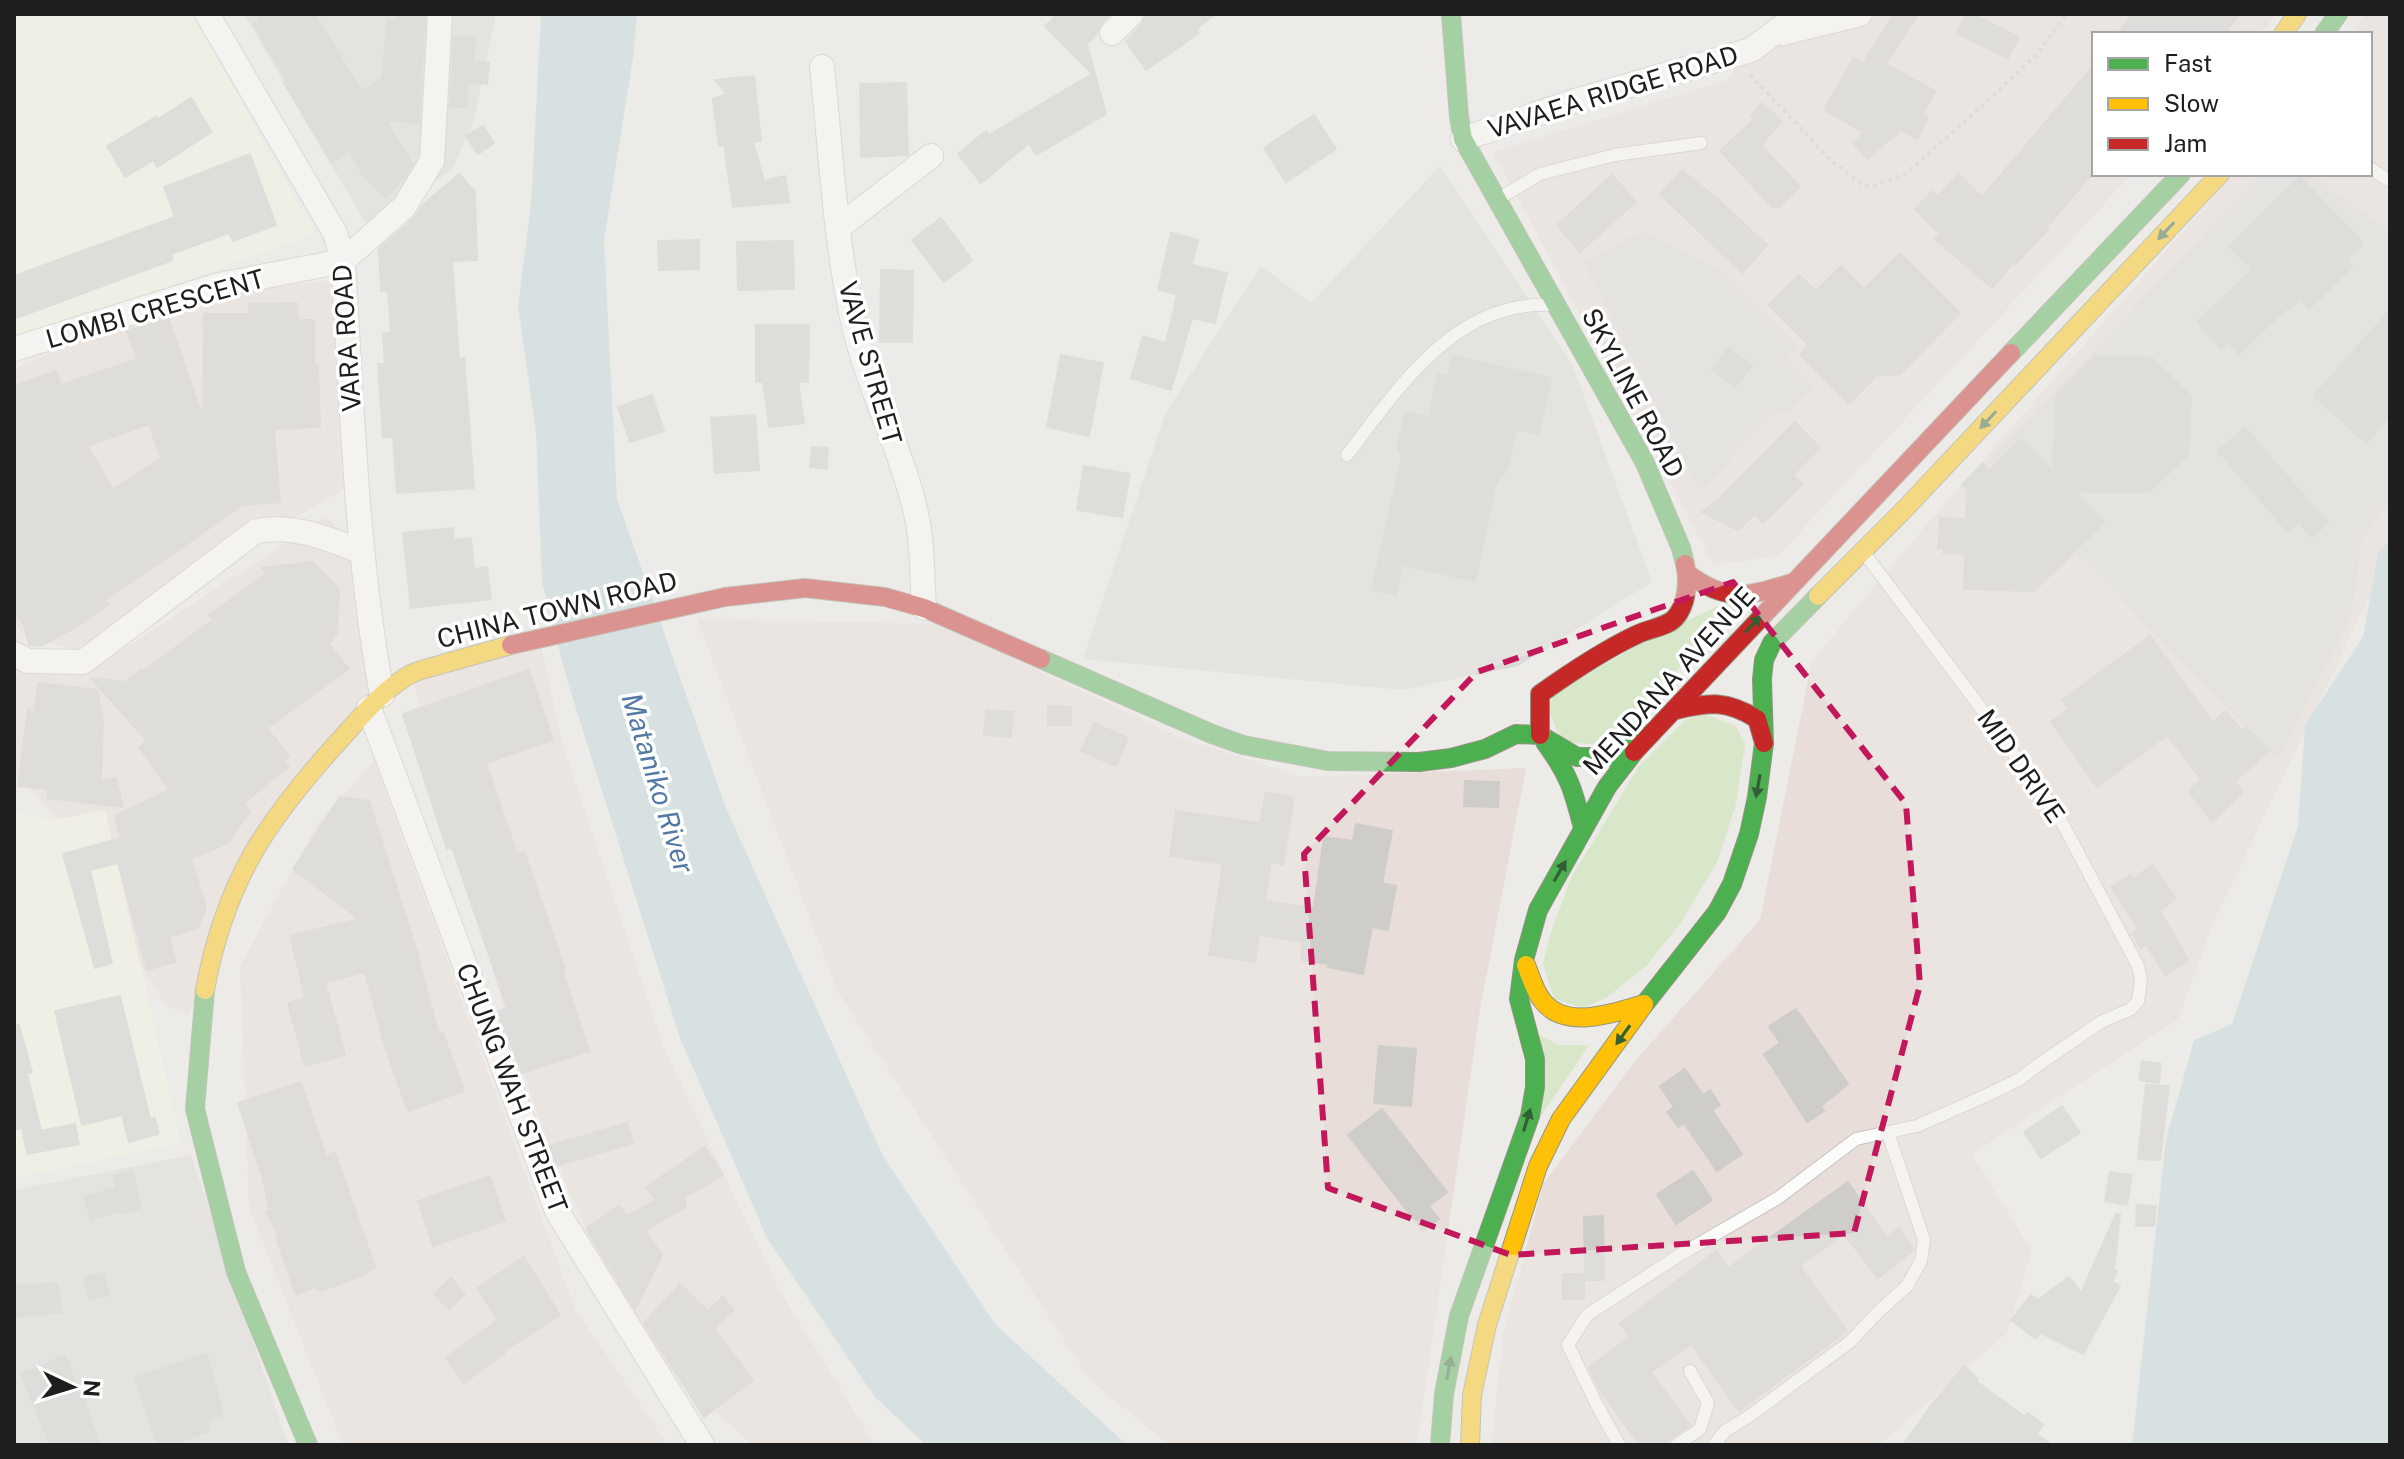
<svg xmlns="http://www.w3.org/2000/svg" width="2404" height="1459" viewBox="0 0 2404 1459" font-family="'Public Sans',sans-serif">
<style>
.residential{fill:#dbdad8}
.commercial{fill:#e9ddda}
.education{fill:#f4f4e4}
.religious{fill:#dadad8}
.grass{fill:#d8e7c9}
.water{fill:#bed5dc}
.building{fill:#cfcdca;stroke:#cfcdc9;stroke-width:2;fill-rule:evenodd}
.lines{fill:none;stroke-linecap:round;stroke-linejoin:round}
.lane-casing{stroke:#c3c3c1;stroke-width:14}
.street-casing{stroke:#c3c3c1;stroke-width:26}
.fast-casing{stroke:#929581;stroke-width:20}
.slow-casing{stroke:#929581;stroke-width:20}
.jam-casing{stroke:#929581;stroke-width:20}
.path{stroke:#d5cac7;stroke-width:4;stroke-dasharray:4 4;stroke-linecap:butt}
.lane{stroke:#fcfcfb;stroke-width:12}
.street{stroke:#fcfcfb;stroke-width:24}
.fast{stroke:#4caf50;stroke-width:18}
.slow{stroke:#ffc107;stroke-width:18}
.jam{stroke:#c62828;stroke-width:18}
.oneway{fill:#335f34}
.marked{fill:none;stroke:#c2185b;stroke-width:6;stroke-dasharray:16 10;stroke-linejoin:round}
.labels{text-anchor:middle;stroke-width:7;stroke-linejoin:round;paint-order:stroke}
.street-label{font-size:26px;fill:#1e1e1e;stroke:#fff}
.water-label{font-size:28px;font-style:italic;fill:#5379a5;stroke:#fff}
</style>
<rect width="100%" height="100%" fill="#ecebe7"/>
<path class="residential" d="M244,14h252l-22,106 -21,48 -84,61z
M191,1155l97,290h-273l-1,-255z"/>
<path class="commercial" d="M1774,14h502l-15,20h-167v140h38l-354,382 -64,9 -221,-413 234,-72z
M2365,14h25v540l-177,369 -35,96 -206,135 60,98 -25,81 -128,112h-388l12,-109 40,-152 92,-123 125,-141 52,-259 116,-138 305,-349h137v-140h-19z
M343,279l11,204 -278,166 -53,-11 -9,-18v-251l157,-69z
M326,517l41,35 10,137 -109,122 -80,204 -24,-11 -112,-194 -38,-34v-152l14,26 80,9z
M697,619l242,5 243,114 120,39 224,-9 -46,242 -63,435h-248l-79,-65 -253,-390z
M541,646l21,96 103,309 115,240 95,154h-123l-118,-110 -93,-209 -91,-293 -36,-151z
M374,761l201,548 93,136h-325l-94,-238 -9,-241 77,-141z"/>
<path class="education" d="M14,14h178l123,220 -301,107z
M105,810l76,333 -167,35v-366l40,8z"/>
<path class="religious" d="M1440,166l133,200 79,216 -134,84 -116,24 -319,-31 83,-247 95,-146 50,37z
M2261,174h46l83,56v270l-28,39 -11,80 -73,141 -291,-298z
M1643,230l81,41 75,76 -11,11 27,28 -29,29 -13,-2 -72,79 -118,-230z"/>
<path class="grass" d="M1747,598l-143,147 -42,-3 -14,-33 6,-15 100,-58 77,-36z
M1704,714l32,12 9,19 -9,59 -19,58 -35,59 -35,44 -41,33 -23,10 -29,-9 -11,-35 7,-29 21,-57 68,-112 46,-46z
M1534,1032l25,13h30l-50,74z"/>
<path class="water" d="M541,14h96l-4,44 -29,182 13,259 109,309 156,346 114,171 131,120h-201l-52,-49 -107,-158 -87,-200 -113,-358 -25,-98 -6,-150 -18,-126 13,-102z
M2390,541v904h-258l34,-306 28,-99 38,-16 66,-198 7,-101 58,-88 15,-85z"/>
<path class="building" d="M257,14h58l46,77 21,-13 6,-59 9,1 1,-6h27l-6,109 -33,-3 26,44 -7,13 -19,20 -22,-20 -15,-26 -18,11 -47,-79 3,-2 -34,-57 7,-4z
M1058,14h52l-9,9 -4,10 -10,11 19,70 -70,41 -7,-12 -48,40 -23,-29 28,-23 3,4 103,-61 -47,-48z
M1146,14h70l-20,15 3,4 -53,37 -20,-29 16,-17z
M1894,14h24l-32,50 49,27 -13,25 6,2 -11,21 -16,-9 -34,29 -14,-16 11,-10 -40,-23 30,-52 9,5z
M1966,14h6l47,23 -11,21 -52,-25z
M2132,14h108l-16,20h-107z
M454,36l21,2 -2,24 16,1 -2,21 -19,-2 -1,25h-17z
M2094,65v107l-48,56 2,1 -32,35 -2,-2 -22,26 -57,-49 5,-5 -25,-25 18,-18 5,5 21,-22 23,23z
M754,76l7,65 -8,1 11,39 21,-5 4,26 -56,5 -9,-62 -5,1 -6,-47 14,-5 -12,-14z
M906,83l2,72 -47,2 -1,-73z
M191,98l21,34 -55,35 -3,-7 -29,17 -18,-31 49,-29 2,2z
M1762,103l20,18 -21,24 39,42 -21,20h-7l-52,-56 34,-32 -3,-3z
M1314,115l22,34 -50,33 -22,-34z
M483,126l11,17 -16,11 -12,-18z
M250,154l26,71 -43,16 -4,-8 -58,21 2,6 -159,59v-43l161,-59 -11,-30z
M1682,170l38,31 47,44 -25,28 -82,-79z
M459,174l16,18 2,68 -25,1 7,98 5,-1 10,130 -77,5 -4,-56h-10l-5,-73h7l-2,-31 8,-1 -3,-41h-7l-2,-42 35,-31 8,-12z
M1612,175l24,27 -56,50 -23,-27z
M2300,177l63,66 -17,17 6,7 -43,42 -9,-10 -11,10 -2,-1 -48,46 -11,-12 -7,7 -24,-27 55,-52 -23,-24z
M941,218l31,42 -28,22 -32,-42z
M1171,233l27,7 -6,25 35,8 -12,50 -23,-5 -21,72 -40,-12 12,-42 23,7 11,-49 -19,-4z
M699,240v29l-40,1 -1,-29z
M793,241l1,48 -56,1 -1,-48z
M1900,253l60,60 -60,61 -24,2 -27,28 -49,-49 9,-10 -40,-40 30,-30 17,16 25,-25 23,23z
M881,270l32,1 -1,71h-32z
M297,303l1,17h16v45l4,-1 2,63 -46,2 6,73 -38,3 -69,49 -68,45 4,5 -29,21 -39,21 -12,-1 -5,-20 -10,-13v-226l42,-15 5,14 76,-26 -10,-28 41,-14 35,101 1,-104h45v-10zM149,424l12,35 -48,30 -26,-43z
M2390,310v106l-24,27 -52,-47z
M756,325h53l-1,57h-10l6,41 -35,4 -6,-45h-7z
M1729,348l23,18 -17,21 -23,-18z
M1061,355l42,8 -14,73 -42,-9z
M1453,356l98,22 -12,56 -23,-5 -8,39 -12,16 -21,97 -72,-16 -7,30 -24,-6 30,-133 -5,-8 9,-36 23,5 9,-43 10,2z
M2095,356l57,2 39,38 -3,59 -39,37h-73l29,30 -71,69 -70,-2 1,-35 -22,-1v-5h-5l2,-30 26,1 1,-29 -5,-5 21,-22 7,7 31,-31 32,32 3,-75z
M652,395l12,36 -34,11 -12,-35z
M755,415l4,55 -44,3 -4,-55z
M1795,422l25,26 -27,27 9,9 -39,39 -8,-9 -17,16 -36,-18 17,-13z
M2245,428l83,95 -16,14 -13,-15 -11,10 -70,-81z
M812,447l16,1 -1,21 -17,-2z
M1084,466l46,8 -8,43 -45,-7z
M453,528l1,12 17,-2 3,31 13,-2 4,32 -80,9 -8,-75z
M312,562l27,27 -2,45 -8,10 20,25 -82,59 22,28 -6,5 6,5 -45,37 6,8 -22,32 -37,16 15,48 -8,21 -29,9 7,25 -29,8 -29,-107 -28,7 22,93 -17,5 -32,-114 58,-16 -6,-22 54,-26 -30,-43 8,-6 -56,-63 35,4 15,-13 2,2 70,-51 -4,-5 57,-41 -4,-6z
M2150,636l63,87 12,-12 17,20 4,-4 23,24 -34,30 8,11 -31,30 -23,-31 12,-12 -34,-44 -70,52 -46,-65 18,-13 -7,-9z
M529,670l24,70 -67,23 31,91 7,-3 41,118 -3,1 27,81 -67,22 -24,-62 9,-3 -55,-161 -5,2 -44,-135z
M38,683l59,7 6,30 -2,61 15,-3 7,29 -75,-9 -1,-9 -29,-3 10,-77 6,6z
M1048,706l23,1v18h-23z
M986,710l27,2 -2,25 -27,-2z
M1094,723l34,15 -12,28 -35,-15z
M1465,781l34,1 -1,25 -34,-1z
M1266,792l28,6 -11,67 -12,-3 -6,39 49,7 10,-71 29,4 3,-17 36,7 -10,52 14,3 -8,44 -16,-3 -9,47 -35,-7 1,-3 -28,-4 2,-18 -44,-7 -4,27 -46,-7 14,-91 -53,-8 6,-45 84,12z
M340,797l29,4 49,154h-1l22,79 4,-1 21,58 -56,20 -21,-58 -22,-81 -40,10 20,73 -40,11 -17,-63 17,-5 -15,-62 69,-17 -66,-50z
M2152,865l24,33 -16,13 28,49 -23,15 -19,-31 -5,4 -9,-15 6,-4 -27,-42 20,-12 2,4z
M120,996l30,123 5,-1 4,16 -30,8 -7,-27 -40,10 -27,-114z
M1796,1009l52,75 -27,22 3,5 -17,11 -43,-68 16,-11 -11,-17z
M19,1025l13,47 -5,1 14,58 34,-7 4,20 -52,10 -5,-26 -5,1 -3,-14v-89z
M1379,1046l37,3 -5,57 -37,-3z
M2142,1061l19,3 -2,19 -20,-3z
M1685,1069l18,26 7,-5 10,15 -8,5 30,44 -25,17 -33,-48 -6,4 -11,-15 7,-5 -14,-21z
M301,1082l25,74 9,-4 40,115 -14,9 -40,15 -7,-4 -18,8 -20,-58 3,-1 -13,-24 4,-2 -8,-34 -24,-73z
M2146,1085l23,1 -9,74 -22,-1z
M2062,1106l18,27 -39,25 -17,-26z
M1382,1109l65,83 -18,14 10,13 -16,12 -75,-96z
M627,1123l6,20 -77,23 -7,-20z
M705,1147l18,28 -39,23 2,9 -41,23 17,25 -27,54 -49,-80 33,-23 8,10 29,-16 -10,-13z
M1693,1171l19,29 -36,24 -19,-30z
M133,1172l8,37 -20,4 -1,-2 -29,8 -7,-22 32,-9 -3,-12z
M2110,1172l22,3 -5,30 -22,-4z
M490,1176l15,45 -72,25 -15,-45z
M1848,1182l39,56 12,-10 15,22 -36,28 -34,-44 -44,32 47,65 -108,80 -48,-67 -40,28 39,53 -28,20h-22l-41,-56 -10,-22 41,-30 -10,-13 96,-73 12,17z
M2137,1205l19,1 -2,20h-18z
M2116,1214h4l-6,56 3,1 -5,11 8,4 -37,68 -42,-21 -5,6 -25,-19 20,-25 7,5 31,-23 12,16z
M1603,1216l1,64h-19l-1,-63z
M524,1257l36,58 -56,36 1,2 -41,30 -18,-25 52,-38 -21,-32z
M103,1273l6,22 -19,5 -6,-22z
M1563,1274h21v25h-21z
M451,1278l14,16 -16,15 -15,-15z
M58,1283l3,30 -47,4v-31z
M680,1284l27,27 16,-14 11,13 -20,18 39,52 -49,37 -60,-94z
M207,1354l16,61 -15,5 1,11 -37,14h-14l-23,-67z
M65,1356l36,89h-51l-29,-71z
M1964,1366l14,13 -2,2 49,36 3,-4 15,11 -6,10 15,11h-149l26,-37z"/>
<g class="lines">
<defs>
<path id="lane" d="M2370,168l20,13
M1498,199l42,-25 75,-19 86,-12
M1347,455c52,-67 107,-154 203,-150
M1619,1445l-22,-40 -29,-60 19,-30 91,-59 100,-58 78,-59 61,-13 68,-30 35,-17 15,-12 66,-45 30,-13 7,-8 3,-21 -3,-14 -81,-153 -85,-117 -108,-143
M1677,1445l23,-16 8,-26 -18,-32
M1714,1445l11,-14 26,-16 100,-74 27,-29 29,-26 14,-25 3,-21 -36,-107"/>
<path id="street" d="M207,14l128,219 8,28c9,145 13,291 39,434
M1112,33l19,-19
M1782,33l78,-19
M822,67c9,86 13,175 32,259 16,68 51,129 64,197 5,27 4,57 6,85
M1463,139l112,-38 176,-51 49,-36
M839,227l92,-71
M14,349l205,-64 124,-24 61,-54 28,-46 8,-147
M14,654l14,7 55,1 173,-131c37,-7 71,7 106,21
M369,708l188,503 145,234"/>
<path id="fast" d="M1451,14l8,103 4,22 182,324 36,85 4,16
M2324,34l14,-20
M2011,353l170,-179
M1041,659l171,75 31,11 85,16 91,1 32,-4 34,-9 31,-15 24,1 37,22h35l39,-23
M1545,742c24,33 28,47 38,86
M205,990l-10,119 41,163 72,173
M1643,1006l74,-94 15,-28 17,-50 8,-37 7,-54 -2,-64 2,-19 8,-17 46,-47
M1440,1445l4,-51 15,-78 71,-200 5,-29v-28l-16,-60 5,-39 14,-50 69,-123 27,-35"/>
<path id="slow" d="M2283,34l14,-20
M1818,596l83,-83 319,-339
M1526,965c5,12 8,25 16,35 22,31 73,13 102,4
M205,990c20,-109 62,-170 134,-249 22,-24 43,-51 72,-67 10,-5 23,-7 35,-11 21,-6 43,-12 65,-18
M1470,1445l2,-50 15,-70 51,-159 23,-47 82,-113"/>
<path id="jam" d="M1687,573c37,29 61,24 104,10
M511,645l214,-48 80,-9 80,9 39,11 117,51
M1676,710c33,-8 51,-10 81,9l7,24
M1540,735v-41c31,-22 62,-43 96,-59 11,-6 31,-8 39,-17 12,-13 14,-38 10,-54
M1634,752l377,-399"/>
</defs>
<use href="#lane" class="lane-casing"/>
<use href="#street" class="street-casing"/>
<use href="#fast" class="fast-casing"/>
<use href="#slow" class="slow-casing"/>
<use href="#jam" class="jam-casing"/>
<path class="path" d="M1750,75l82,86 29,23 11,2 32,-11 69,-61 64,-60 29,-40"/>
<use href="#lane" class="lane"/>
<use href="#street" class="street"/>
<use href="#fast" class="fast"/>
<use href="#slow" class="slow"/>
<use href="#jam" class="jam"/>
</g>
<defs><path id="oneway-solid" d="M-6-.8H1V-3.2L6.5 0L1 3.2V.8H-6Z" transform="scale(2)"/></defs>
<g class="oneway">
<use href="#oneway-solid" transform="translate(2166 231) rotate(133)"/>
<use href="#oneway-solid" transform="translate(1988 420) rotate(133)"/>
<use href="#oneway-solid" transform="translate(1753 624) rotate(-47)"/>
<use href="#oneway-solid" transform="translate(1758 786) rotate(100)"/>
<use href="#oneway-solid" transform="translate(1560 871) rotate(-60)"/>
<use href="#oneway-solid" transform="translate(1623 1035) rotate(126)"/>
<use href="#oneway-solid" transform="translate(1527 1120) rotate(-73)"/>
<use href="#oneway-solid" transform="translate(1449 1368) rotate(-79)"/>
</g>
<path d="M0 0H2404V1459H0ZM1733,582l173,222 14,181 -66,248 -343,22 -183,-67 -24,-334 173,-182z" fill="#ecebe7" fill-opacity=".55" fill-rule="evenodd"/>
<path class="marked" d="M1733,582l173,222 14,181 -66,248 -343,22 -183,-67 -24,-334 173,-182z"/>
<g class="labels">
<g class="street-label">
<text transform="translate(1613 92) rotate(-17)" y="9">VAVAEA RIDGE ROAD</text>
<text transform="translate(155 309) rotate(-16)" y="9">LOMBI CRESCENT</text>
<text transform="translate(347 338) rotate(-94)" y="9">VARA ROAD</text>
<text transform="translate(870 363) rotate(74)" y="9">VAVE STREET</text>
<text transform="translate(1633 393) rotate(62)" y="9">SKYLINE ROAD</text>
<text transform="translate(557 610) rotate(-14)" y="9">CHINA TOWN ROAD</text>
<text transform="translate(1669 681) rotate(-48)" y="9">MENDANA AVENUE</text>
<text transform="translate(2021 766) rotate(55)" y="9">MID DRIVE</text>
<text transform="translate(512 1088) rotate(69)" y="9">CHUNG WAH STREET</text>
</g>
<g class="water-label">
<text transform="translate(658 783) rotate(73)" y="10">Mataniko River</text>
</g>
</g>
<rect width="2404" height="1459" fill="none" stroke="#1e1e1e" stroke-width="32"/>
<rect x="2092" y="32" width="280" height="144" fill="#ffffff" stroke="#a5a5a5" stroke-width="2"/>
<rect x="2108" y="58" width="40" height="12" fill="#4caf50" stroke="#a5a5a5" stroke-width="2"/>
<text x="2164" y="72" font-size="24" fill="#1e1e1e">Fast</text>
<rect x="2108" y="98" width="40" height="12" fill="#ffc107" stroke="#a5a5a5" stroke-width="2"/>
<text x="2164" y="112" font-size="24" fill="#1e1e1e">Slow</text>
<rect x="2108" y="138" width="40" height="12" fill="#c62828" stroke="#a5a5a5" stroke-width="2"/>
<text x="2164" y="152" font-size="24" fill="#1e1e1e">Jam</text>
<g transform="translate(72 1387) rotate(94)" stroke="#ffffff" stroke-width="6" paint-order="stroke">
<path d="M0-6L14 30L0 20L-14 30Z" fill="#1e1e1e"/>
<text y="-12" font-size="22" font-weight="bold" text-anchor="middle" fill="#1e1e1e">N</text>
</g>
</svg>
